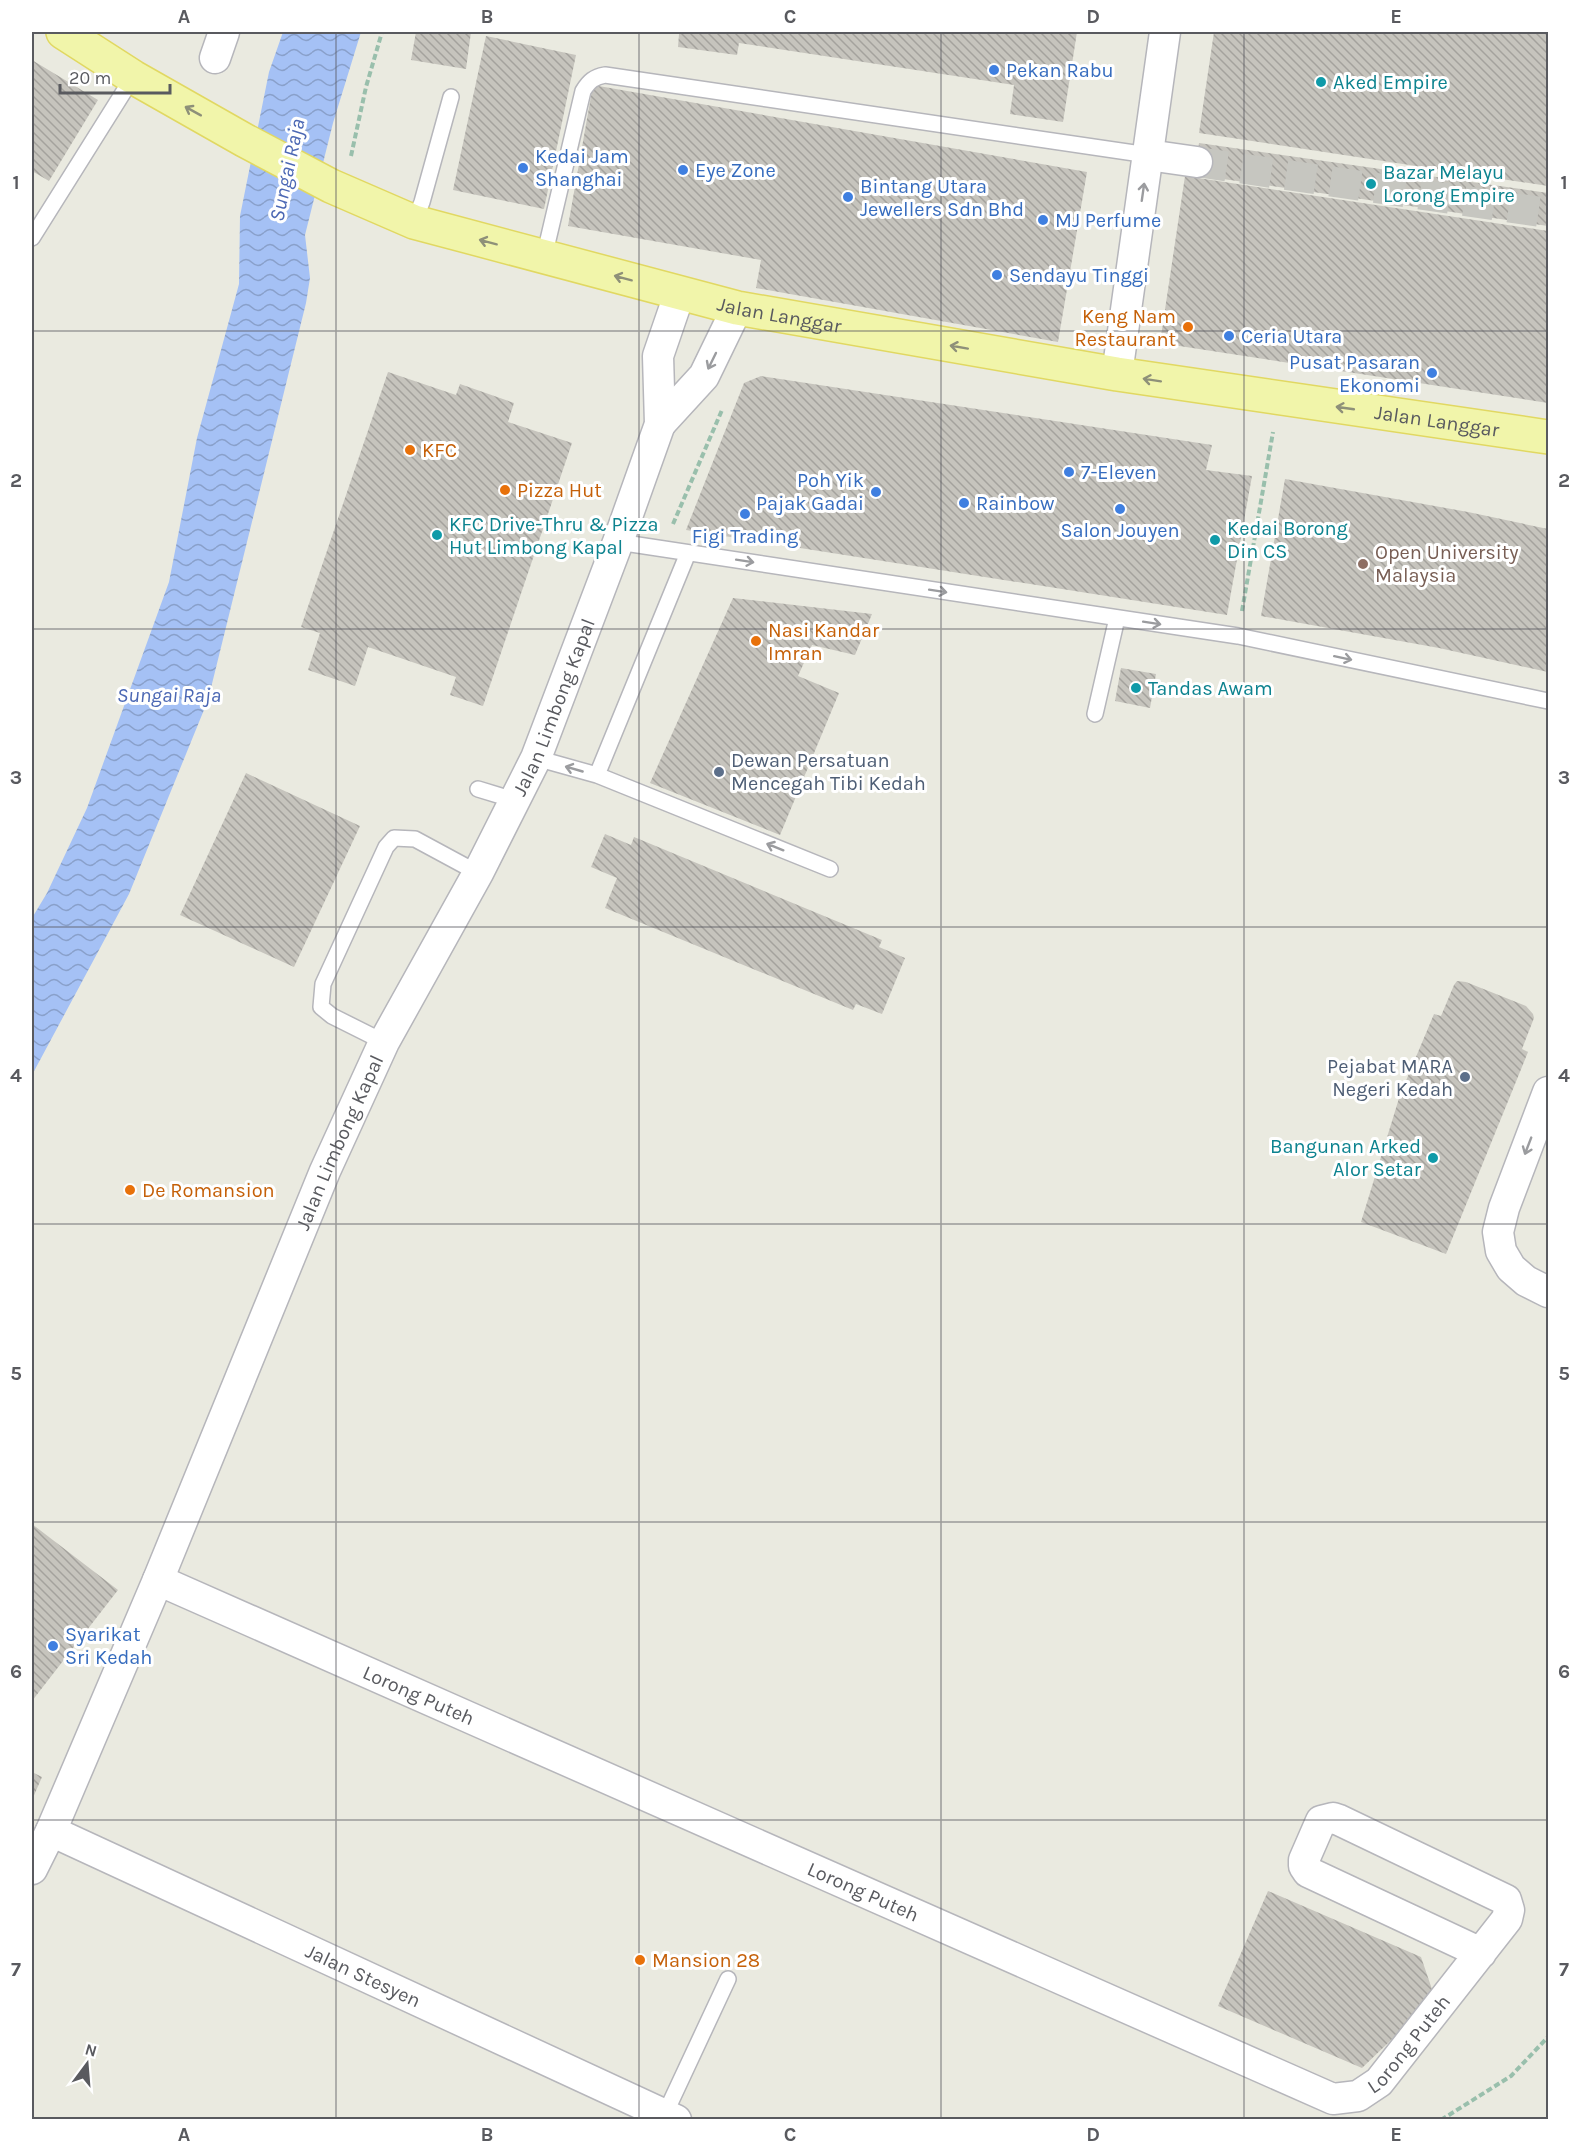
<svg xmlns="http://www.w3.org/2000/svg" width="1580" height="2151" viewBox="0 0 1580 2151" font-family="Karla,sans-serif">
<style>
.water{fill:url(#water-waves)}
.building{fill:url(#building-back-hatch)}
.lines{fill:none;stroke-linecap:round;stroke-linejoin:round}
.street-tunnel{stroke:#c6c6c0;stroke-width:30;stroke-dasharray:30 15;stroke-linecap:butt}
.lane-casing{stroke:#b6b6bb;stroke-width:18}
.street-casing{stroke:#b6b6bb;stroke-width:33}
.primary-casing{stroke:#e1d862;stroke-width:36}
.path{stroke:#99bfac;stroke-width:4;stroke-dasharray:6 3;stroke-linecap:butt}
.lane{stroke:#fff;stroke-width:15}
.street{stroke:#fff;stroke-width:30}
.primary{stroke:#f1f5aa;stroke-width:33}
.oneway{stroke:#8e9079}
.oneway2{stroke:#9b9c9f}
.grid{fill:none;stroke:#595a5f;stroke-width:1.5;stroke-opacity:0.55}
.shop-dot{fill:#3f7fe0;stroke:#fff;stroke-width:2}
.culture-dot{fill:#0f9aa8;stroke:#fff;stroke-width:2}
.food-dot{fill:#e8710a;stroke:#fff;stroke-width:2}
.education-dot{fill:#8d6e63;stroke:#fff;stroke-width:2}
.service-dot{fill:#5c6f8a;stroke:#fff;stroke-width:2}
.labels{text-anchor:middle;stroke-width:6;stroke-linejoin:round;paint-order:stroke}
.shop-label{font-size:20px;fill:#366cbe;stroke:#fff;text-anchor:start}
.culture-label{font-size:20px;fill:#0d838f;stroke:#fff;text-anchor:start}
.street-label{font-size:20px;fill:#595a5f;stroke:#fff}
.food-label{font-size:20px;fill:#c56008;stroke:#fff;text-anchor:start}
.education-label{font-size:20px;fill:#785e54;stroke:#fff;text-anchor:start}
.service-label{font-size:20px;fill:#4e5e75;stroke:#fff;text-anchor:start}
.water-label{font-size:21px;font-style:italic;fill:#4c68b4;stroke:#fff}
.neatline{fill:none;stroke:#595a5f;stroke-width:2}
.grid-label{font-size:20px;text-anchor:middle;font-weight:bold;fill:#595a5f}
</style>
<defs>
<pattern id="water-waves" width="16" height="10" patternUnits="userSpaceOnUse" patternTransform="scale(1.5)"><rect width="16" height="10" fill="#a5c1f5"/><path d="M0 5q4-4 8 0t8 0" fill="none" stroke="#89a0ca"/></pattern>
<pattern id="building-back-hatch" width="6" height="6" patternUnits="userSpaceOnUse" patternTransform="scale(1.5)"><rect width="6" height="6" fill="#c6c4bd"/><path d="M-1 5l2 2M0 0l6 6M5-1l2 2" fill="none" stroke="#a4a29d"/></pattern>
</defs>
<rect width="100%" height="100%" fill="#eaeae0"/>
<path class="water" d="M283,32h78l-28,91 -28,112 5,43 -4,25 -98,397 -79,194 -97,181v-157l15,-25 40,-85 82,-226 28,-144 42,-154 1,-68 29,-144z"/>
<path class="building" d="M416,32h55l-5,37 -55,-9z
M672,32h405l-14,90 -53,-8 4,-29 -275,-42 -2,12 -59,-8 1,-13z
M1214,32h334v154l-349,-53z
M486,36l90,19 -32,154 -91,-19z
M32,60l66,40 -49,81 -17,-10z
M593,85l494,87 -29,170 -302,-54 5,-28 -193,-34z
M1199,143l349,50v33l-353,-51z
M1185,176l363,55v172l-388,-60z
M388,372l68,23 4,-11 54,19 -6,19 64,21 -89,263 -33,-11 6,-18 -88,-30 -13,39 -47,-16 12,-37 -19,-6z
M761,376l451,69 -6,25 46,6 -25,139 -541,-85 58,-147z
M1285,479l183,33 80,17v143l-109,-24 -178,-32z
M733,598l139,16 -17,41 -43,-10 -14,31 41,17 -59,142 -130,-52z
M1121,668l35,6 -6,34 -35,-7z
M246,773l114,53 -66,141 -114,-52z
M605,834l26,11 3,-8 248,103 -3,7 26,11 -23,56 -26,-10 -3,6 -248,-102 12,-30 -26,-11z
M1457,981l9,1 60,24 7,8 1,4 -12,31 6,3 -82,202 -85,-32 39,-127 34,-81 7,2 13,-31z
M32,1524l86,66 -86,111z
M32,1772l10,5 -10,23z
M1268,1891l153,66 14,41 -73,70 -144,-62z"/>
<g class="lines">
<path class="street-tunnel" d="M1197,162l351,51"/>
<defs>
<path id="lane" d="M414,222l8,-20 29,-105
M32,238l101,-161
M544,257l39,-166c6,-10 11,-14 22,-16l543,80
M618,542l620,94 310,65
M1095,714l22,-96
M536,758l61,17 233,94
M597,775l91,-222
M478,789l36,11
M384,1042l-52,-26 -11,-9 2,-23 63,-137 8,-9 21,1 63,34
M665,2114l63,-135"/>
<g id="street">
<path d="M215,58l9,-26"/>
<path d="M1148,155l49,7"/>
<path d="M1117,374l48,-342"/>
<path d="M660,424l44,-48 33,-68"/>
<path d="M1548,1092l-44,116 -6,24 3,19 10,17 15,13 22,11"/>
<path id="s1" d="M158,1580l1175,519 25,-3 21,-14 128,-163 2,-9 -3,-10 -167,-80 -6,-2 -12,3 -17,39v6l4,6 173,81"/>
<path id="s2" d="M51,1831l625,289"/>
<path id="s3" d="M32,1869l19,-38 107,-251 167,-409 59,-129 94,-169 58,-115 82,-216 42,-118 -2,-68 22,-64"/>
</g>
<g id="primary">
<path id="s4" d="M63,32l70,45 111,63 87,46 83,36 323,86 380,66 431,63"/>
</g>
</defs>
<use href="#lane" class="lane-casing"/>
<use href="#street" class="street-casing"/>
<use href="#primary" class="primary-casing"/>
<path class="path" d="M351,156l15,-69 16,-55
M673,524l49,-114
M1242,611l31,-179
M1441,2120l70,-44 37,-39"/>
<use href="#lane" class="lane"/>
<use href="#street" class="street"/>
<use href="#primary" class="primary"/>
</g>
<defs><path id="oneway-shaft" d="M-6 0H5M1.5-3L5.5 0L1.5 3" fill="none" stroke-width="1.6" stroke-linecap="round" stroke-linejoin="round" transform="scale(1.5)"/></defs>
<g class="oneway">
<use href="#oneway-shaft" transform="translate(193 111) rotate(-151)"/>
<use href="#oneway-shaft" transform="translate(488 242) rotate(-165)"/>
<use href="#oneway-shaft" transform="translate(623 278) rotate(-165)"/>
<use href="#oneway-shaft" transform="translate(959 347) rotate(-170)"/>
<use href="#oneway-shaft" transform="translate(1152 380) rotate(-171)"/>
<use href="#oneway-shaft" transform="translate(1345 408) rotate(-172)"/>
</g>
<g class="oneway2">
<use href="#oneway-shaft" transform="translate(1143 192) rotate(-82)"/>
<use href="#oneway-shaft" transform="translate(712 361) rotate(116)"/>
<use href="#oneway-shaft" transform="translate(745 561) rotate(9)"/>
<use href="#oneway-shaft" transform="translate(938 591) rotate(9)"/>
<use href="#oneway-shaft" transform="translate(1152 623) rotate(9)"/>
<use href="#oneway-shaft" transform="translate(1343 658) rotate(12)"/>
<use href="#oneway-shaft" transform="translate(574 769) rotate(-164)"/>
<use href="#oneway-shaft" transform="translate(775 847) rotate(-158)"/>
<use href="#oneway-shaft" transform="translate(1528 1146) rotate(111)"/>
</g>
<path class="grid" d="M336,32v2088M639,32v2088M941,32v2088M1244,32v2088M32,331h1516M32,629h1516M32,927h1516M32,1224h1516M32,1522h1516M32,1820h1516"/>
<g class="shop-dot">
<circle cx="994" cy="70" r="6"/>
<circle cx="523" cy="168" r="6"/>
<circle cx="683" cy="170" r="6"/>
<circle cx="848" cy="197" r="6"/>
<circle cx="1043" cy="220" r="6"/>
<circle cx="997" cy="275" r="6"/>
<circle cx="1229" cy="336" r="6"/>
<circle cx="1432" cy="373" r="6"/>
<circle cx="1069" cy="472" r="6"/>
<circle cx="876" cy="492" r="6"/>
<circle cx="964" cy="503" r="6"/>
<circle cx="1120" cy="509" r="6"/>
<circle cx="745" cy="514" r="6"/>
<circle cx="53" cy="1646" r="6"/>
</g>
<g class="culture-dot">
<circle cx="1321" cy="82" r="6"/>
<circle cx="1371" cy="184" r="6"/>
<circle cx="437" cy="535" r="6"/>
<circle cx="1215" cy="540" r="6"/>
<circle cx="1136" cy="688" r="6"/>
<circle cx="1433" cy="1158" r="6"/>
</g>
<g class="food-dot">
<circle cx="1188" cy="327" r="6"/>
<circle cx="410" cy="450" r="6"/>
<circle cx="505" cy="490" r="6"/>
<circle cx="756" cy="641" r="6"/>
<circle cx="130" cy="1190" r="6"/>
<circle cx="640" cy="1960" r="6"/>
</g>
<circle class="education-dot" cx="1363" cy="564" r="6"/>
<g class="service-dot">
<circle cx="719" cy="772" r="6"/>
<circle cx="1465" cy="1077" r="6"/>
</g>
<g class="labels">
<g class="shop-label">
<text x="1006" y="77">Pekan Rabu</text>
<text x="535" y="163">Kedai Jam<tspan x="535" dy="23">Shanghai</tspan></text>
<text x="695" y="177">Eye Zone</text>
<text x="860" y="193">Bintang Utara<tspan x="860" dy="23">Jewellers Sdn Bhd</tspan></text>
<text x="1055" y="227">MJ Perfume</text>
<text x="1009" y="282">Sendayu Tinggi</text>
<text x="1241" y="343">Ceria Utara</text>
<text x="1420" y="369" text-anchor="end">Pusat Pasaran<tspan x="1420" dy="23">Ekonomi</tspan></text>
<text x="1081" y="479">7-Eleven</text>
<text x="864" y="487" text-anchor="end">Poh Yik<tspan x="864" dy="23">Pajak Gadai</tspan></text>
<text x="976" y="510">Rainbow</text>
<text x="1120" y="537" text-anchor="middle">Salon Jouyen</text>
<text x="745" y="543" text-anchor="middle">Figi Trading</text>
<text x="65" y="1641">Syarikat<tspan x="65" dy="23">Sri Kedah</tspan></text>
</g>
<g class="culture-label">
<text x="1333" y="89">Aked Empire</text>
<text x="1383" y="179">Bazar Melayu<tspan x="1383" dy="23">Lorong Empire</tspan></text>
<text x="449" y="531">KFC Drive-Thru &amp; Pizza<tspan x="449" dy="23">Hut Limbong Kapal</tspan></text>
<text x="1227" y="535">Kedai Borong<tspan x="1227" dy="23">Din CS</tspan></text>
<text x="1148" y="695">Tandas Awam</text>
<text x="1421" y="1153" text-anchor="end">Bangunan Arked<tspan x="1421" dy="23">Alor Setar</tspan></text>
</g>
<g class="street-label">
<text dy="7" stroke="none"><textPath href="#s4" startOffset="777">Jalan Langgar</textPath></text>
<text dy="7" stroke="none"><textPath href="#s4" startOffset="1443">Jalan Langgar</textPath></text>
<text dy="7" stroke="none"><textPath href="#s3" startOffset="1275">Jalan Limbong Kapal</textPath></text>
<text dy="7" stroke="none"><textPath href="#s3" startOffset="789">Jalan Limbong Kapal</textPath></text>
<text dy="7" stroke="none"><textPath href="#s1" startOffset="285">Lorong Puteh</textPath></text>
<text dy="7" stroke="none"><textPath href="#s1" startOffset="771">Lorong Puteh</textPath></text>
<text dy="7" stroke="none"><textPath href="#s2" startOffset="344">Jalan Stesyen</textPath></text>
<text dy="7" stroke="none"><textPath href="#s1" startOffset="1383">Lorong Puteh</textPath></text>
</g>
<g class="food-label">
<text x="1176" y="323" text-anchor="end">Keng Nam<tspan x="1176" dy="23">Restaurant</tspan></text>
<text x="422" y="457">KFC</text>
<text x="517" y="497">Pizza Hut</text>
<text x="768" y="637">Nasi Kandar<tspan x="768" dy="23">Imran</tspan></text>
<text x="142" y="1197">De Romansion</text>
<text x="652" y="1967">Mansion 28</text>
</g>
<g class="education-label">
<text x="1375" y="559">Open University<tspan x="1375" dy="23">Malaysia</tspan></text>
</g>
<g class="service-label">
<text x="731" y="767">Dewan Persatuan<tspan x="731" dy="23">Mencegah Tibi Kedah</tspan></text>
<text x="1453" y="1073" text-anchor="end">Pejabat MARA<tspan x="1453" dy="23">Negeri Kedah</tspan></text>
</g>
<g class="water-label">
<text transform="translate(287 170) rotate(-78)" y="7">Sungai Raja</text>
<text x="169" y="702">Sungai Raja</text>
</g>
</g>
<rect width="1580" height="2151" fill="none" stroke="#ffffff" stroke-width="66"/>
<g transform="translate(87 2064) rotate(16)" stroke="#ffffff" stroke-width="4.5" paint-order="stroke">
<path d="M0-4.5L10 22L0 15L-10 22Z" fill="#595a5f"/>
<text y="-9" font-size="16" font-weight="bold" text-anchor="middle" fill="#595a5f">N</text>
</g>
<path d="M60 84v9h110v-9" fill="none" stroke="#595a5f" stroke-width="3"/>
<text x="69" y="84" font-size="18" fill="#595a5f" stroke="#ffffff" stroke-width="4.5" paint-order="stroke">20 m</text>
<rect x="33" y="33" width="1514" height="2085" class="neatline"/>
<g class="grid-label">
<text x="184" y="23">A</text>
<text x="487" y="23">B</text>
<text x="790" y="23">C</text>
<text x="1093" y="23">D</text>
<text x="1396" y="23">E</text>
<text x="16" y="189">1</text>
<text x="1564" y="189">1</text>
<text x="16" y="487">2</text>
<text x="1564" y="487">2</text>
<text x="16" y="784">3</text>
<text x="1564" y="784">3</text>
<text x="16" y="1082">4</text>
<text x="1564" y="1082">4</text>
<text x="16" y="1380">5</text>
<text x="1564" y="1380">5</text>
<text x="16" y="1678">6</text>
<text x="1564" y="1678">6</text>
<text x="16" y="1976">7</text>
<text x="1564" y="1976">7</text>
<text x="184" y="2141">A</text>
<text x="487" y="2141">B</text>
<text x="790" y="2141">C</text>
<text x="1093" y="2141">D</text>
<text x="1396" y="2141">E</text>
</g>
</svg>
